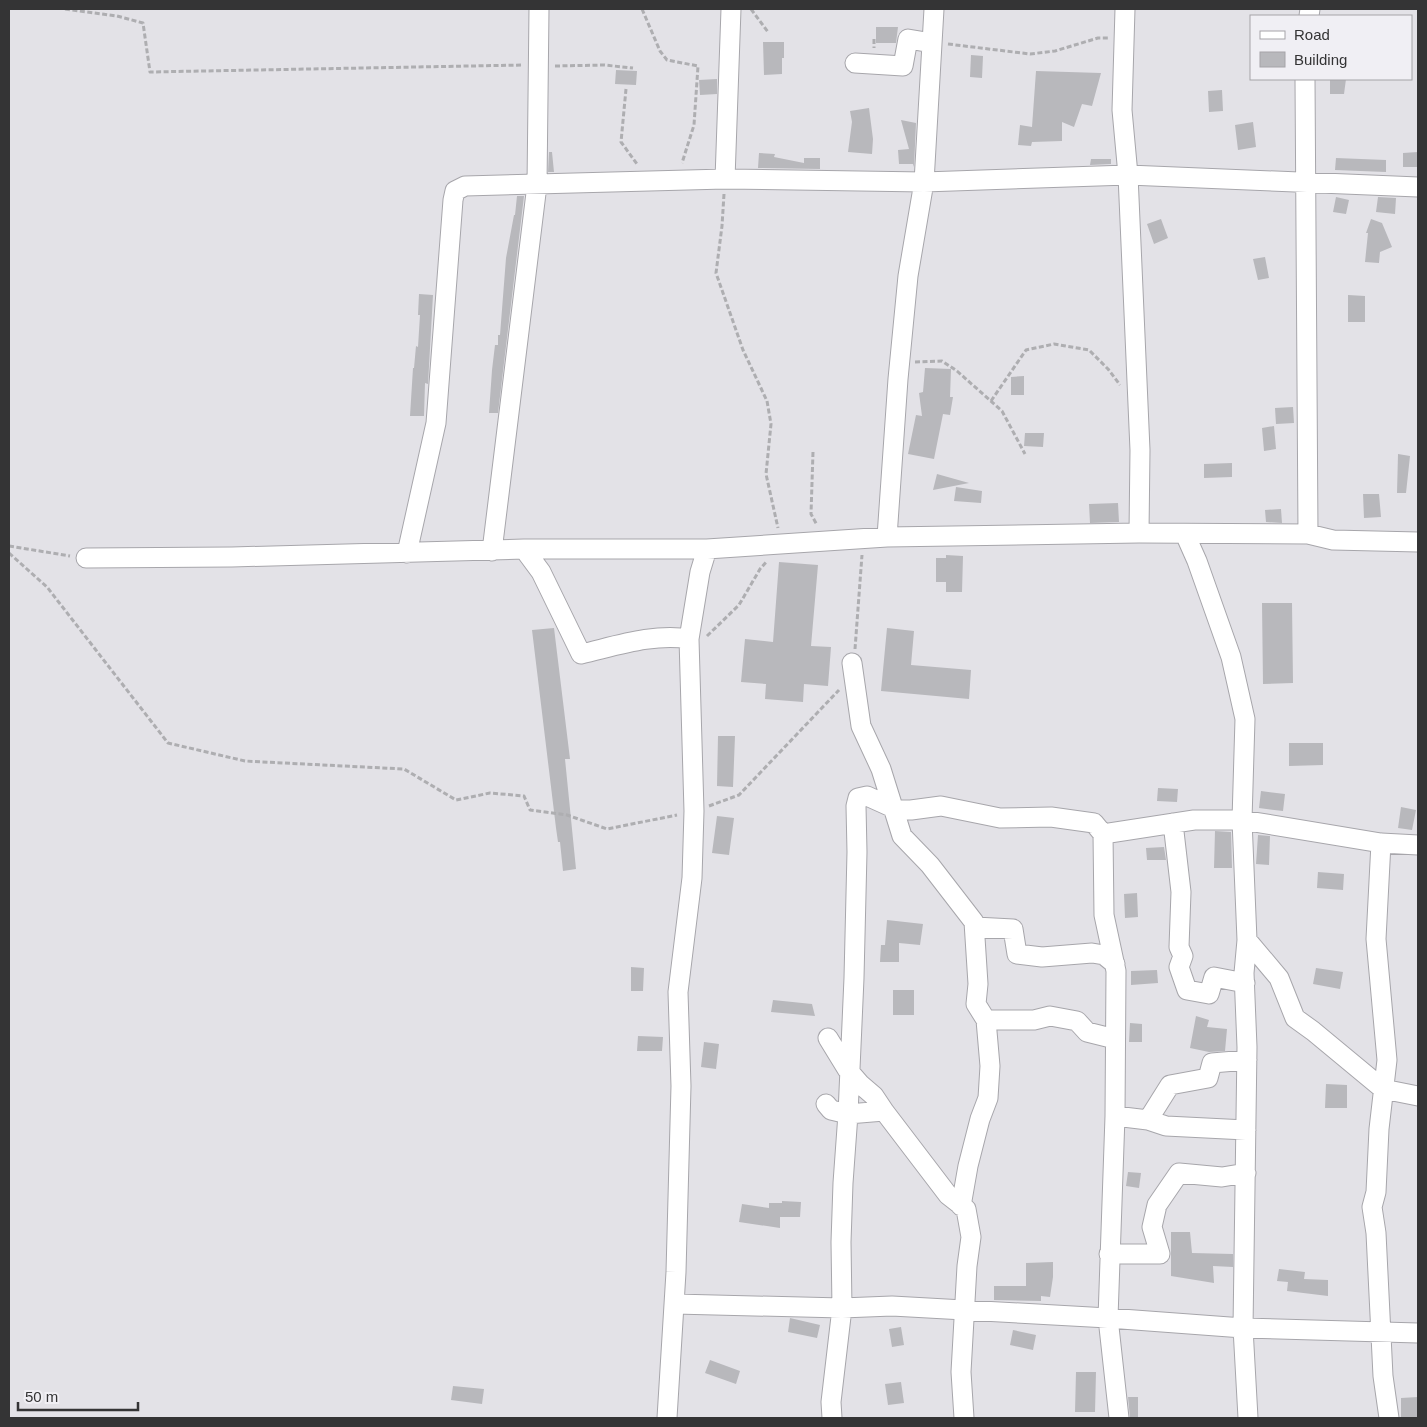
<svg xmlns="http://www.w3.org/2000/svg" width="1427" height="1427" viewBox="0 0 1427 1427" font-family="Helvetica,sans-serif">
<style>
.building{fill:#b8b8bc}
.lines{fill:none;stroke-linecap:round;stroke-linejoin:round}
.minor-casing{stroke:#a7a6ab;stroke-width:21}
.path{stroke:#aeaeb1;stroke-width:3;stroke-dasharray:5 2.5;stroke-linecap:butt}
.minor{stroke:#fff;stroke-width:19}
</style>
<rect width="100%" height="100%" fill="#e3e2e7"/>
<path class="building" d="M876,27h22l-2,16h-20z
M763,42h21v16h-2v16l-18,1z
M971,55l12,1 -1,22 -12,-1z
M616,70l21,1 -1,14 -21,-1z
M1036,71l65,2 -9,33 -10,-2 -8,23 -12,-5v19l-30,1 -1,4 -13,-1 2,-20 12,2z
M717,79v15l-17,1 -1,-15z
M1330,79h16l-2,15h-14z
M1222,90l1,21 -14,1 -1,-21z
M869,108l4,31 -1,15 -24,-2 4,-30 -2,-11z
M901,120l15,3 -2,44 -1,-3h-14l-1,-14 11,-1z
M1253,122l3,25 -18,3 -3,-25z
M549,152h3l2,20h-6z
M1418,152v15h-15v-14z
M759,153l16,1 -1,3 30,6v-5h16v11l-62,-1z
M1336,158l50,2v12l-51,-2z
M1091,159h20v5l-21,1z
M517,196h7l-26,217h-9l3,-43 3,-25h3v-10h2l6,-77 8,-43h1z
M1336,197l13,3 -3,14 -13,-2z
M1378,197l18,1 -1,16 -19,-2z
M1161,219l7,19 -14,6 -7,-20z
M1371,219l11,4 10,24 -12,5 -1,11 -14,-1 3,-29h-2z
M1265,257l4,21 -11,2 -5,-21z
M419,294l14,1 -5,89 -3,-1 -1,33h-14l3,-48h1l2,-22 2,1 2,-32h-2z
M1348,295l17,1v26h-17z
M925,368l26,1 -1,28h3l-3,18 -7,-1 -9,45 -26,-5 8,-39 6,1 -3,-23 4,-1z
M1024,376v19h-13v-18z
M1293,407l1,16 -18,1 -1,-16z
M1274,426l2,23 -12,2 -2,-23z
M1025,433h19l-1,14 -19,-1z
M1398,454l12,2 -4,37h-9z
M1232,463v14l-28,1v-14z
M937,474l32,9 -36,7z
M956,487l26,4 -1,12 -27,-2z
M1363,494h16l2,23 -17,1z
M1118,503l1,19 -29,1 -1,-19z
M1281,509l1,14 -16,-1 -1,-12z
M946,555l17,1 -1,36h-16v-10h-10v-24h10z
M779,562l39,3 -7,81 20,1 -3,39 -24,-2 -1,18 -38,-3 1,-15 -25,-2 4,-43 28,3z
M1262,603h30l1,80 -30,1z
M554,628l16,131h-5l11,110 -13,2 -3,-29h-2l-2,-14 -24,-198z
M887,628l27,3 -3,34 60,5 -2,29 -88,-8z
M718,736h17l-2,51 -16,-1z
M1289,743h34v22l-34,1z
M1158,788l20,1 -1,13 -20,-1z
M1261,791l24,3 -2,17 -24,-3z
M1401,807l15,3 -4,20 -14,-2z
M717,816l17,2 -5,37 -17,-2z
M1215,831l16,1 1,36h-18z
M1258,835l12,1 -1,29 -13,-1z
M1164,847l2,13h-19l-1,-12z
M1318,872l26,2 -1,16 -26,-2z
M1137,893l1,24 -13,1 -1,-24z
M887,920l36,4 -3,21 -21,-2v19h-19l1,-17h4z
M631,967l13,1 -1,23h-12z
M1316,968l27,4 -3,17 -27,-5z
M1157,970l1,13 -27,2v-14z
M893,990h21v25h-21z
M773,1000l39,4 3,12 -44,-4z
M1196,1016l13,4 -2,7 20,2 -2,22 -16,1 -19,-4z
M1130,1023l12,1v18h-13z
M638,1036l25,1 -1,14h-25z
M704,1042l15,2 -3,25 -15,-2z
M1326,1084l21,1v23h-22z
M1128,1172l13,1 -2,15 -13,-2z
M782,1201l19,1 -1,15h-20v11l-41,-6 3,-18 27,4v-5h13z
M1171,1232h19l2,21 41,1v13l-20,-1 1,17 -43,-7z
M1053,1262v15l-3,20 -9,-1v5l-47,-1v-14h32v-23z
M1279,1269l26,3 -1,7 24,1v16l-41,-5 1,-9 -11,-1z
M790,1318l30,7 -3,13 -29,-6z
M901,1327l3,18 -12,2 -3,-18z
M1013,1330l23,5 -3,15 -23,-5z
M710,1360l30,11 -4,13 -31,-11z
M1076,1372h20l-1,40h-20z
M901,1382l3,21 -16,2 -3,-21z
M453,1386l31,3 -2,15 -31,-4z
M1128,1397h10v21h-8z
M1418,1397v21h-17v-20z"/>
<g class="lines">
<defs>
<path id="minor" d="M1125,9l-3,101 6,65 12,275 -1,83
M1309,16l1,-7
M855,63l48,3 5,-27 24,4
M1305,79l3,455
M725,179l6,-170
M1185,534l12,27 34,96 14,62 -3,101 5,120 -3,33 3,74 -4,281 5,90
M887,537l11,-158 10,-103 16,-94 10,-173
M524,549l17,23 40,82c35,-8 73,-21 108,-15
M492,551l45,-366 2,-176
M407,553l29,-130 17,-223 2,-9 10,-5 260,-7 199,3 204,-7 290,12
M86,558l146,-1 292,-8h183l180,-12 252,-4 169,1 25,6 85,2
M852,663l9,63 20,43 21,67 28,29 44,57 4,62 -2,20 10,16 4,46 -2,32 -8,21 -12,47 -7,40
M1173,823l8,69 -2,55 4,9 -4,11 8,23 22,4 5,-17 31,6
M1103,834l1,81 12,56 -1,145 -7,202 11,100
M1381,843l-5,96 11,121 -8,69 -3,63 -4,15 4,26 7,143 6,42
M975,927l38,2 4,25 25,3 50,-4 12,2 11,9
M1247,940l32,38 16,40 18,13 70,58 35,7
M986,1020h48l16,-4 27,5 10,11 28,7
M828,1038l19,31 13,15 14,12 10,15
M826,1104l5,6 17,4 36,-3 64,84 18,14 5,28 -4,29 -6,106 3,46
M1115,1116l33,4 18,6 80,4
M1148,1120l22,-35 38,-7 4,-15 35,-3
M1109,1254h51l-8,-27 5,-22 22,-32 43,4 24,-4
M675,1304l167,4 50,-2 216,12 135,10 175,5
M667,1418l9,-146 5,-186 -3,-94 14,-114 2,-67 -5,-172 11,-67 7,-23
M832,1418l-1,-16 11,-94 -1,-66 2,-59 5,-69 6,-136 3,-126 -1,-46 2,-8 9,-2 31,14h13l30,-4 59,12 51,-1 43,6 9,11 91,-14h48l139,23 37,2"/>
</defs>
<use href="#minor" class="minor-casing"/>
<path class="path" d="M65,9l52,7 26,7 7,49 373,-7
M642,9l18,42 7,9 31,6 -4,59 -12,38
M751,9l17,23
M874,39v9
M948,44l82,10 25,-3 43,-13h11
M555,66l49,-1 29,3
M626,89l-5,53 16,22
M724,194l-2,32 -6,47 27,77 24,51 4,23 -5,50 12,54
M915,362l27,-1 15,10 45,40 23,43
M991,401l35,-51 28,-6 35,6 19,19 12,16
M813,452l-2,62 6,11
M9,546l61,10
M9,553l38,34 121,156 77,18 159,8 52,31 34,-7 34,3 6,14 37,5 40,14 70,-14
M707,636l32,-31 21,-36 7,-8
M855,649l7,-94
M709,806l30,-11 100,-105"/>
<use href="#minor" class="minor"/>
</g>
<rect width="1427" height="1427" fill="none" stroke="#343435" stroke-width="20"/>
<rect x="1250" y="15" width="162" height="65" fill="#f0eff4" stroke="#a5a4a8"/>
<rect x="1260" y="31" width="25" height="8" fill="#ffffff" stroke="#a5a4a8"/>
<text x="1294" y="40" font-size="15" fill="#343435">Road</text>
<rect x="1260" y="52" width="25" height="15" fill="#b8b8bc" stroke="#a5a4a8"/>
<text x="1294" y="65" font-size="15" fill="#343435">Building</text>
<path d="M18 1402v8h120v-8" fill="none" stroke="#343435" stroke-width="2.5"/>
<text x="25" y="1402" font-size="15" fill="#343435" stroke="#f0eff4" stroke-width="4" paint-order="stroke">50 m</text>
</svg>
